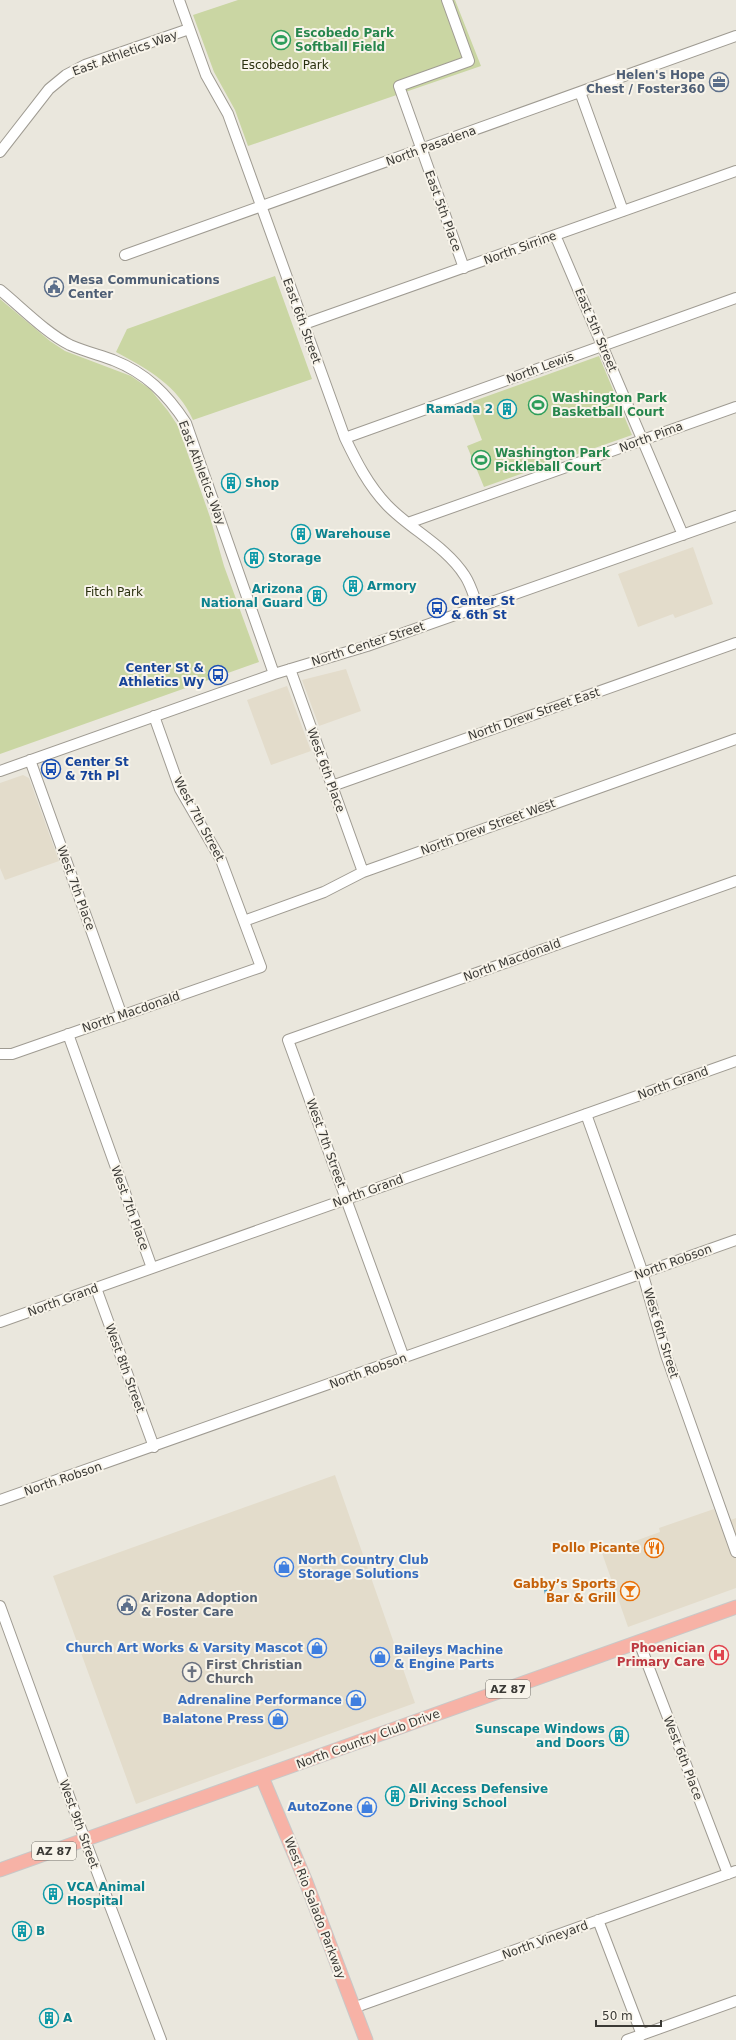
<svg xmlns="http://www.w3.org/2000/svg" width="736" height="2040" viewBox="0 0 736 2040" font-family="'DejaVu Sans',sans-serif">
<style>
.built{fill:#e3dccb}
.green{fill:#cad6a3}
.water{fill:#449bc4}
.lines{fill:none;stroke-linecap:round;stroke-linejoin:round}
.minor-casing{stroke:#9f9b92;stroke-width:12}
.major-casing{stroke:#c8c8c7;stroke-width:15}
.minor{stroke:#fff;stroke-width:10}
.major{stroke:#f7b2a6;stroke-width:13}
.labels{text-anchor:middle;stroke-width:4;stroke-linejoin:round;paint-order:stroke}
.shield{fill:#f8f4ea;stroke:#74726c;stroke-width:1}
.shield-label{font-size:11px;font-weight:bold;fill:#3b3a36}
.leisure-label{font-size:12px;font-weight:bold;fill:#27864d;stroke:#f8f4ea;text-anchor:start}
.street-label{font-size:12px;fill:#3b3a36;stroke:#f8f4ea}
.park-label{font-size:12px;fill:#2a300e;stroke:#f8f4ea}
.service-label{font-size:12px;font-weight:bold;fill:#4e5e75;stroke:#f8f4ea;text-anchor:start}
.culture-label{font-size:12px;font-weight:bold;fill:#0d838f;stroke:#f8f4ea;text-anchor:start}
.transit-label{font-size:12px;font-weight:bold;fill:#164399;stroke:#f8f4ea;text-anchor:start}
.food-label{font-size:12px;font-weight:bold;fill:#c56008;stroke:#f8f4ea;text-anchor:end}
.shop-label{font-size:12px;font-weight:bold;fill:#366cbe;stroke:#f8f4ea;text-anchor:end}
.health-label{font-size:12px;font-weight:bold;fill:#be3a42;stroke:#f8f4ea;text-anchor:end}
.worship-label{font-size:12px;font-weight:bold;fill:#5b616d;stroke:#f8f4ea;text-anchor:start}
</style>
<rect width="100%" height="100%" fill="#eae7dd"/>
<path class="built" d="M693,547l20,57 -38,14 -2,-4 -35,13 -20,-53z
M346,669l15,42 -42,15 -17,-46z
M287,686l24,65 -40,14 -24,-65z
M23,775l6,3 30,83 -54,19 -5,-12v-85z
M335,1475l80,228 -279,101 -83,-228z
M714,1509l6,15 16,-6v70l-108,39 -26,-74 58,-21 -1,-4z"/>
<path class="green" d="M238,0h217l26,66 -233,80 -13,-36 -21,-38 -21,-57z
M275,276l37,103 -119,41c-15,-34 -45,-51 -77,-68l11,-23z
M0,299l50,42 15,10 66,25 19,13 18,22 10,15 32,91 14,49 35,96 -259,92z
M599,356l33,79 -148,52 -17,-41 15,-6 -14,-37z"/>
<path class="water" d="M549,1588l5,3 -1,12 -6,1 -3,-14z"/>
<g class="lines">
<defs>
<path id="minor" d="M179,0l27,75 22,39 117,324c11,23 23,47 42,67 24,25 59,41 78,71 6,9 9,21 13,31
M447,0l22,61 -70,25 65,182
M580,92l43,119
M0,152l49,-63 17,-14 19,-10 104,-36
M555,235l128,300
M125,255l611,-219
M0,290c21,17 46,43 70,55 14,6 29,10 43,15 33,13 54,34 73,63l88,251
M304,324l432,-153
M345,438l391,-140
M408,523l328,-116
M290,669l73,203
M30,760l92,256
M0,771l274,-97 93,-28 369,-130
M332,786l404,-143
M244,921l80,-29 39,-20 373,-133
M68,1034l84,234
M0,1054h12l249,-87 -40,-107 -41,-71 -26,-73
M586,1114l54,151 26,90 70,197
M96,1288l58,159
M0,1322l736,-261
M404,1358l-116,-318 448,-159
M0,1500l736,-260
M0,1606l85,234 76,200
M639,1642l89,232
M598,1920l44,115
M353,2008l383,-137
M627,2040l109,-39"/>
<path id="major" d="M262,1777l44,105 60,158
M0,1870l736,-263"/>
</defs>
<use href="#minor" class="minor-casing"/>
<use href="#major" class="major-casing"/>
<use href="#minor" class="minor"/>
<use href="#major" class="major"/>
</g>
<defs>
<symbol id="stadium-ring" viewBox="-11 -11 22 22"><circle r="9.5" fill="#f8f4ea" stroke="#2e9e5b" stroke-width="1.5"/><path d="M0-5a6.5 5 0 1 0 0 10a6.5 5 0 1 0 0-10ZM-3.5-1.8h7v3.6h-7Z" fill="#2e9e5b"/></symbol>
<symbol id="office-ring" viewBox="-11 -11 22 22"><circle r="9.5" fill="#f8f4ea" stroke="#5c6f8a" stroke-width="1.5"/><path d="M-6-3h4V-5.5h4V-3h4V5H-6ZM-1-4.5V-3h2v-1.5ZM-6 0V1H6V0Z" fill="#5c6f8a"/></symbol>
<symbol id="civic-ring" viewBox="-11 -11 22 22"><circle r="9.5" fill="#f8f4ea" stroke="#5c6f8a" stroke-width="1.5"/><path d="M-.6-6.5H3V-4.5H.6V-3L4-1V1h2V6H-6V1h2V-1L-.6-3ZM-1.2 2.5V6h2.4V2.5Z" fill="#5c6f8a"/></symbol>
<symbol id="building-ring" viewBox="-11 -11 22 22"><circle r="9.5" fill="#f8f4ea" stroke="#0f9aa8" stroke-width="1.5"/><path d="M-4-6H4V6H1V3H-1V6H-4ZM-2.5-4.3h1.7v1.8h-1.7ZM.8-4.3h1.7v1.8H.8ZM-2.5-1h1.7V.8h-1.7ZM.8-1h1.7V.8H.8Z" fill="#0f9aa8"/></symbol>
<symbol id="bus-ring" viewBox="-11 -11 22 22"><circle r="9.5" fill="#f8f4ea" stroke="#1a4fb4" stroke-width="1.5"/><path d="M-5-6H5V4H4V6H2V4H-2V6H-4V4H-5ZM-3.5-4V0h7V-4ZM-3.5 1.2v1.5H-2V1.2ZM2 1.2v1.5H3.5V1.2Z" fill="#1a4fb4"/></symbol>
<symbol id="restaurant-ring" viewBox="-11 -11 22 22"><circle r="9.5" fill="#f8f4ea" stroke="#e8710a" stroke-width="1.5"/><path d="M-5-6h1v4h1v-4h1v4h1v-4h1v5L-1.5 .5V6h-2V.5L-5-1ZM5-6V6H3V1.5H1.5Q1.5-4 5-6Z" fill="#e8710a"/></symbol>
<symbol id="shop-ring" viewBox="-11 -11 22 22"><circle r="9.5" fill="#f8f4ea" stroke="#3f7fe0" stroke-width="1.5"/><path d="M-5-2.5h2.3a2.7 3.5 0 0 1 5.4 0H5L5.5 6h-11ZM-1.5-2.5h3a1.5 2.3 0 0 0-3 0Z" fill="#3f7fe0"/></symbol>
<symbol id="bar-ring" viewBox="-11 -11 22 22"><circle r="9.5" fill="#f8f4ea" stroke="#e8710a" stroke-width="1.5"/><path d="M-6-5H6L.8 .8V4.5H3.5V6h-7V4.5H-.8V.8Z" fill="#e8710a"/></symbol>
<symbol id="hospital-ring" viewBox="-11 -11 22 22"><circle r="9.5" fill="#f8f4ea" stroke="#e0444e" stroke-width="1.5"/><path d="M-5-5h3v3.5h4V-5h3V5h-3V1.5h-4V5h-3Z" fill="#e0444e"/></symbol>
<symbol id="church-ring" viewBox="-11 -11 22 22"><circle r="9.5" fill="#f8f4ea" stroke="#6b7280" stroke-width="1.5"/><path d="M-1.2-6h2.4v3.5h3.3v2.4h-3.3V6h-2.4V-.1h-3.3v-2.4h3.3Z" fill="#6b7280"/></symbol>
</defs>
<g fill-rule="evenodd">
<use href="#stadium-ring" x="270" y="29" width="22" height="22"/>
<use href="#office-ring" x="708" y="71" width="22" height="22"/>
<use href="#civic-ring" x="43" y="276" width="22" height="22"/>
<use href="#stadium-ring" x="527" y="394" width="22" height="22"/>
<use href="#building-ring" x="496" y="398" width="22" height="22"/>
<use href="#stadium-ring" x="470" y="449" width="22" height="22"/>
<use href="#building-ring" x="220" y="472" width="22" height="22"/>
<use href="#building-ring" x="290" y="523" width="22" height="22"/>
<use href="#building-ring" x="243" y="547" width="22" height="22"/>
<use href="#building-ring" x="342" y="575" width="22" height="22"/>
<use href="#building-ring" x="306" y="585" width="22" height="22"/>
<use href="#bus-ring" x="426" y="597" width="22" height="22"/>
<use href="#bus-ring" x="207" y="664" width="22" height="22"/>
<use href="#bus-ring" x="40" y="758" width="22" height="22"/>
<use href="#restaurant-ring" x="643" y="1537" width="22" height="22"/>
<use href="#shop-ring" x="273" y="1556" width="22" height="22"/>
<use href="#bar-ring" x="619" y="1580" width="22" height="22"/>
<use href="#civic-ring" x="116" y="1594" width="22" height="22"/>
<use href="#shop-ring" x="306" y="1637" width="22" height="22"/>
<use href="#hospital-ring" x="708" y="1644" width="22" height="22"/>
<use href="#shop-ring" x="369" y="1646" width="22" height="22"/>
<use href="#church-ring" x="181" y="1661" width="22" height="22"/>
<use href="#shop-ring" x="345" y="1689" width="22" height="22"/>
<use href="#shop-ring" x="267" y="1708" width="22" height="22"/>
<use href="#building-ring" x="608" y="1725" width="22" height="22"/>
<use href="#building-ring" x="384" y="1785" width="22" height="22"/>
<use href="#shop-ring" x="356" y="1796" width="22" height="22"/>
<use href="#building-ring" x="42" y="1883" width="22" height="22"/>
<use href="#building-ring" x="11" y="1920" width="22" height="22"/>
<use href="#building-ring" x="38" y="2007" width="22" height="22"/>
</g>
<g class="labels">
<g class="shield">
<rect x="486" y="1680" width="44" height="18" rx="3"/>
<rect x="32" y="1842" width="44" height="18" rx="3"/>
</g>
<g class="shield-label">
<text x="508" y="1693">AZ 87</text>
<text x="54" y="1855">AZ 87</text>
</g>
<g class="leisure-label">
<text x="295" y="37">Escobedo Park<tspan x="295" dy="14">Softball Field</tspan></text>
<text x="552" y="402">Washington Park<tspan x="552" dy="14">Basketball Court</tspan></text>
<text x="495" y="457">Washington Park<tspan x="495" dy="14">Pickleball Court</tspan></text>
</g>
<g class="street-label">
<text transform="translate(125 53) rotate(-20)" y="4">East Athletics Way</text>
<text transform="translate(431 146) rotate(-20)" y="4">North Pasadena</text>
<text transform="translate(443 211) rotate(70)" y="4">East 5th Place</text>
<text transform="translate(520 248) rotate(-20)" y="4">North Sirrine</text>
<text transform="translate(302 321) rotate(70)" y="4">East 6th Street</text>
<text transform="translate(596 330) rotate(67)" y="4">East 5th Street</text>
<text transform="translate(540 368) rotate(-20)" y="4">North Lewis</text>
<text transform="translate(651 437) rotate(-20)" y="4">North Pima</text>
<text transform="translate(202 473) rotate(69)" y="4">East Athletics Way</text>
<text transform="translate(368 644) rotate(-18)" y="4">North Center Street</text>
<text transform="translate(534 714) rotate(-19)" y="4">North Drew Street East</text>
<text transform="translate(326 770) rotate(70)" y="4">West 6th Place</text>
<text transform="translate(199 819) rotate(62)" y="4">West 7th Street</text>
<text transform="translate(488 827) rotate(-20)" y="4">North Drew Street West</text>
<text transform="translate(76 888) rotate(70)" y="4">West 7th Place</text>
<text transform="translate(512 960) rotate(-20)" y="4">North Macdonald</text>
<text transform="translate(131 1012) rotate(-19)" y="4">North Macdonald</text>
<text transform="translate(673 1083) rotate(-20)" y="4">North Grand</text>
<text transform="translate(326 1143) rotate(70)" y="4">West 7th Street</text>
<text transform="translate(368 1191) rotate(-20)" y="4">North Grand</text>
<text transform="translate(130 1208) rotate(70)" y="4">West 7th Place</text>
<text transform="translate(673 1262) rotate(-20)" y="4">North Robson</text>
<text transform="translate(63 1300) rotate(-20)" y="4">North Grand</text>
<text transform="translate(661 1333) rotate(73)" y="4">West 6th Street</text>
<text transform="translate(125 1368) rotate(70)" y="4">West 8th Street</text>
<text transform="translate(368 1371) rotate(-20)" y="4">North Robson</text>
<text transform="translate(63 1479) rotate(-19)" y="4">North Robson</text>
<text transform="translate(368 1739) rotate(-20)" y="4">North Country Club Drive</text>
<text transform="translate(683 1758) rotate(69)" y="4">West 6th Place</text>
<text transform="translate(79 1824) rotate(70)" y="4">West 9th Street</text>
<text transform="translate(315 1908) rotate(69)" y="4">West Rio Salado Parkway</text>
<text transform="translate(545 1940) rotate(-20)" y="4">North Vineyard</text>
</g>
<g class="park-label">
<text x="285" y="69">Escobedo Park</text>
<text x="114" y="596">Fitch Park</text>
</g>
<g class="service-label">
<text x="705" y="79" text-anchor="end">Helen's Hope<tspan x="705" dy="14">Chest / Foster360</tspan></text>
<text x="68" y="284">Mesa Communications<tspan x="68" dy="14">Center</tspan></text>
<text x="141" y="1602">Arizona Adoption<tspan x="141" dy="14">&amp; Foster Care</tspan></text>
</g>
<g class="culture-label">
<text x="493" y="413" text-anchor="end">Ramada 2</text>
<text x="245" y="487">Shop</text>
<text x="315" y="538">Warehouse</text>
<text x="268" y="562">Storage</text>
<text x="367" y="590">Armory</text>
<text x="303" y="593" text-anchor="end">Arizona<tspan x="303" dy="14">National Guard</tspan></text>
<text x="605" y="1733" text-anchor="end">Sunscape Windows<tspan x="605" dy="14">and Doors</tspan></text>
<text x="409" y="1793">All Access Defensive<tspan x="409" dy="14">Driving School</tspan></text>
<text x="67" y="1891">VCA Animal<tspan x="67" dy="14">Hospital</tspan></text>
<text x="36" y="1935">B</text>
<text x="63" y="2022">A</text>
</g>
<g class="transit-label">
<text x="451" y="605">Center St<tspan x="451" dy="14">&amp; 6th St</tspan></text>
<text x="204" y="672" text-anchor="end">Center St &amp;<tspan x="204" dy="14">Athletics Wy</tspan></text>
<text x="65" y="766">Center St<tspan x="65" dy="14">&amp; 7th Pl</tspan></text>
</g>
<g class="food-label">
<text x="640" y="1552">Pollo Picante</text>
<text x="616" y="1588">Gabby’s Sports<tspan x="616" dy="14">Bar &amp; Grill</tspan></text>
</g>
<g class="shop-label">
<text x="298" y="1564" text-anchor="start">North Country Club<tspan x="298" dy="14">Storage Solutions</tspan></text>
<text x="303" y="1652">Church Art Works &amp; Varsity Mascot</text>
<text x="394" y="1654" text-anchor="start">Baileys Machine<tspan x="394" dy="14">&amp; Engine Parts</tspan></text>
<text x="342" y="1704">Adrenaline Performance</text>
<text x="264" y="1723">Balatone Press</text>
<text x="353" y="1811">AutoZone</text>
</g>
<g class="health-label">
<text x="705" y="1652">Phoenician<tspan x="705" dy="14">Primary Care</tspan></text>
</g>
<g class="worship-label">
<text x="206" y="1669">First Christian<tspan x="206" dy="14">Church</tspan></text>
</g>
</g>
<path d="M596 2020v6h65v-6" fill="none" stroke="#3b3a36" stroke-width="2"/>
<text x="602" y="2020" font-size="12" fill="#3b3a36" stroke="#f8f4ea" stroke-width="3" paint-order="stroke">50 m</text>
</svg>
